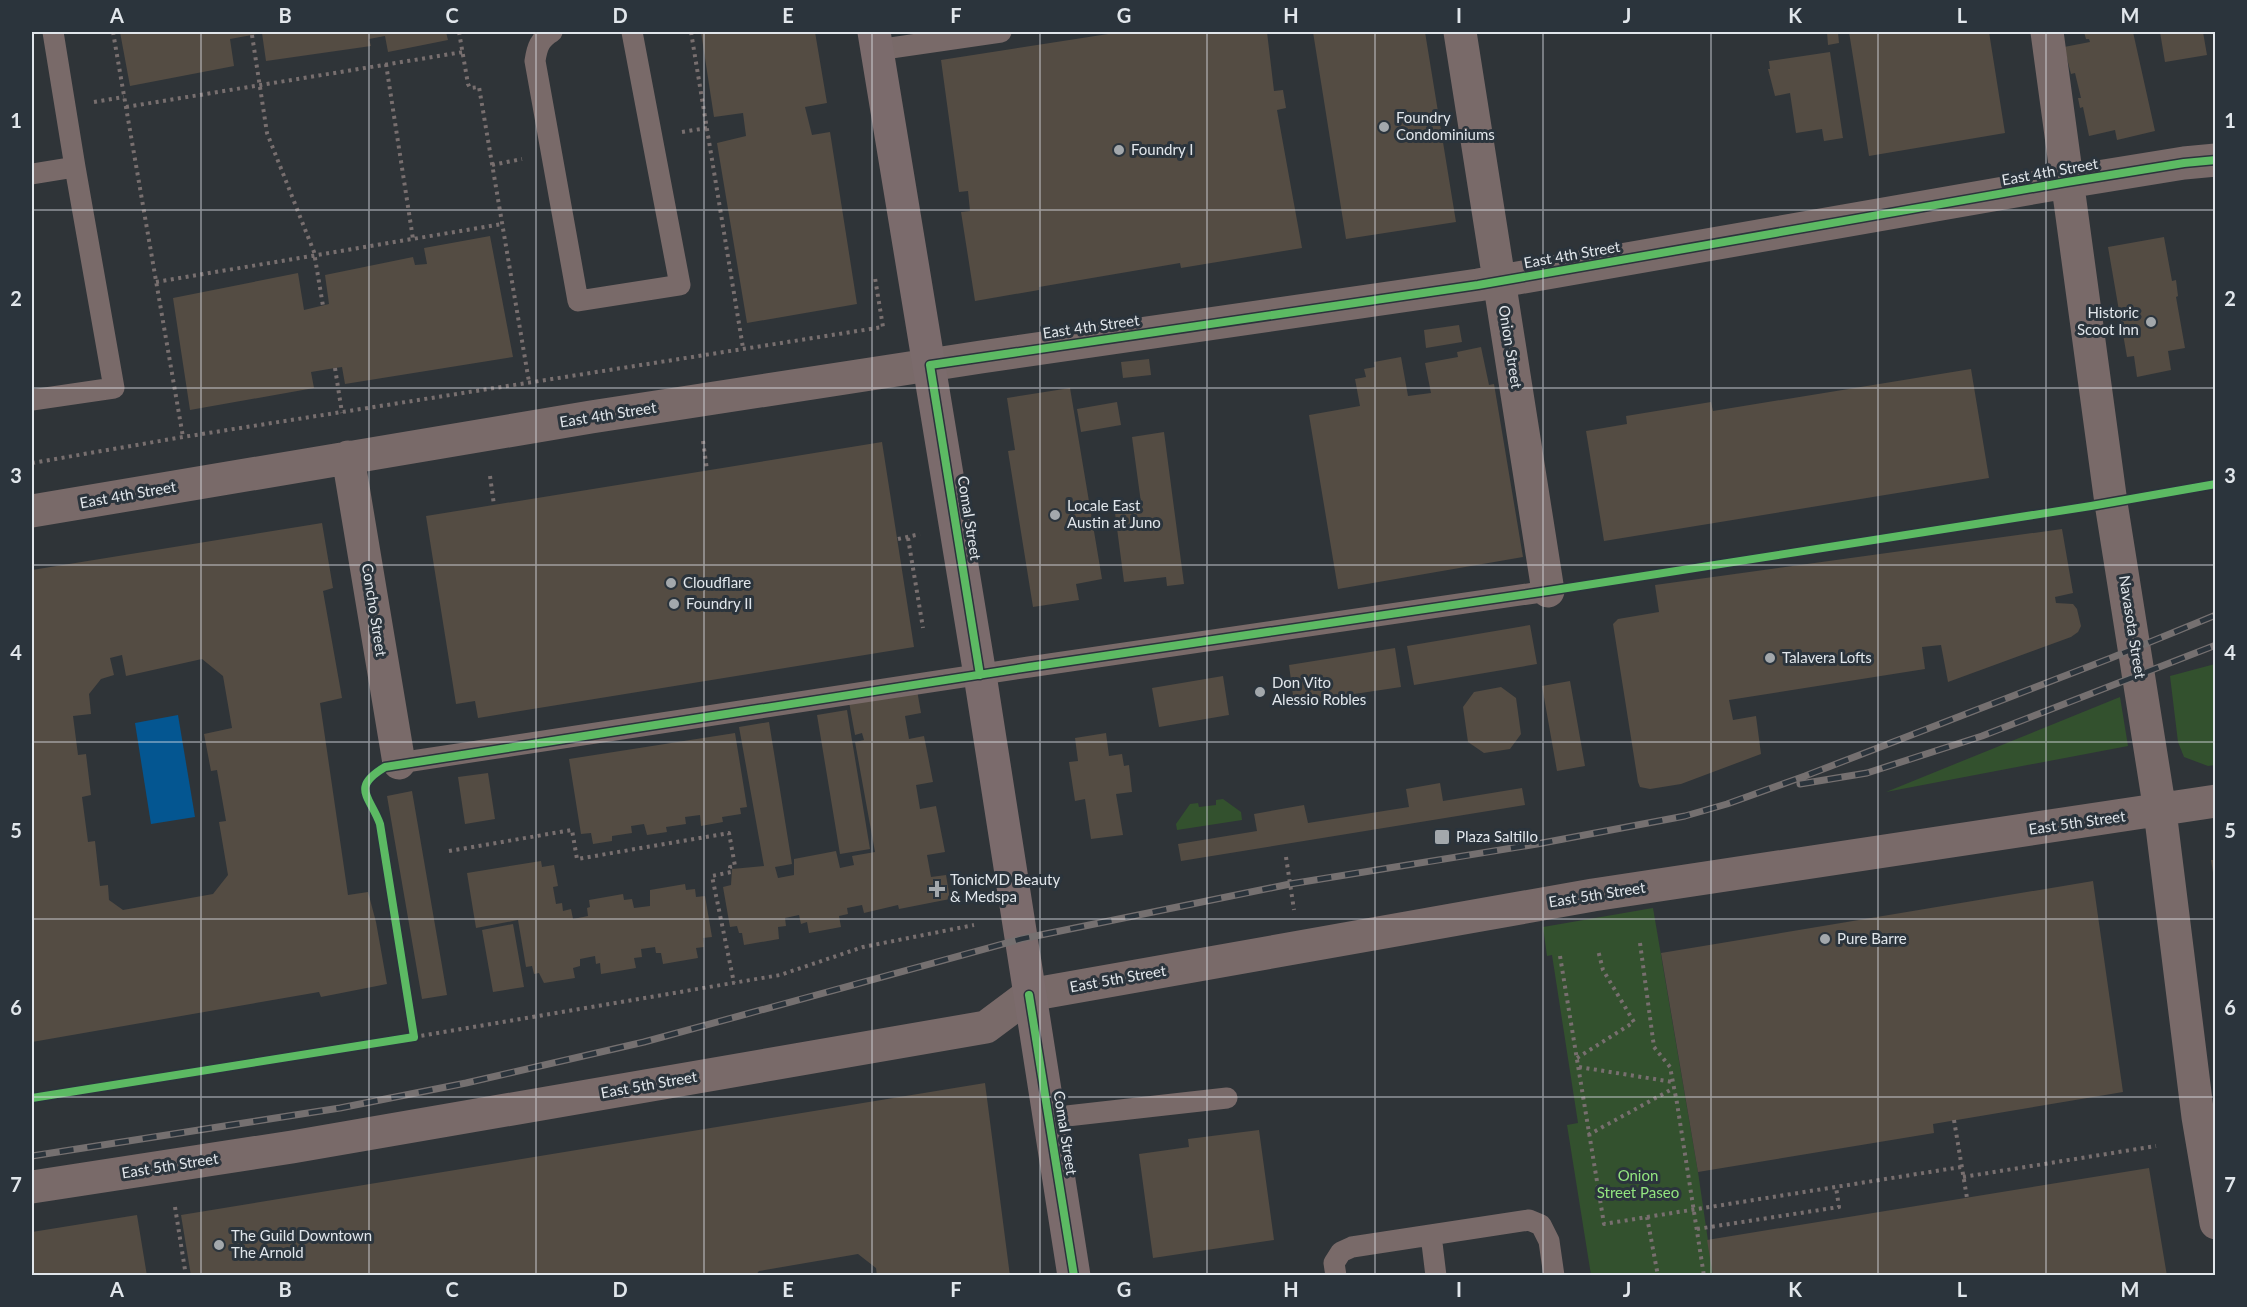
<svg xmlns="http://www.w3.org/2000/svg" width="2247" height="1307" viewBox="0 0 2247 1307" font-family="Lato,sans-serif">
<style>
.green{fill:#33512e}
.water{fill:#045691}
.building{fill:#544c43;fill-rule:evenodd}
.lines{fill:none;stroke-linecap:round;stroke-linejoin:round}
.path{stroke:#786f6f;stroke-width:4;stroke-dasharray:3 4.5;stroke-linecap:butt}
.lane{stroke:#796a69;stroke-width:21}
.street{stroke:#796a69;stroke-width:33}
.secondary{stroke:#7b6b6c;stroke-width:33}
.rail-casing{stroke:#757070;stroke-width:7}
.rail{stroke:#2b343c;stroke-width:4.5;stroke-dasharray:14;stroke-linecap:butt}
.cycleway-casing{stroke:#2b343c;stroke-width:11}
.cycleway{stroke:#5cba63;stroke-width:8}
.grid{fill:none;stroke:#e1e6eb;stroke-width:1.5;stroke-opacity:0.55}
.poi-dot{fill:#a3a8ac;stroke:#2b343c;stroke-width:2}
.labels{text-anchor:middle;stroke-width:6;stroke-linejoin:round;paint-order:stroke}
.poi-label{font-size:15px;fill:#e1e6eb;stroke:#2b343c;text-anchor:start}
.street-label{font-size:15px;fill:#e1e6eb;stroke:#2b343c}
.park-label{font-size:15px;fill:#92e47f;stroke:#2b343c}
.neatline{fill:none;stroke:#e1e6eb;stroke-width:2}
.grid-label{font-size:20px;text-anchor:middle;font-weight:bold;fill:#e1e6eb}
</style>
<rect width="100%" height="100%" fill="#2f3438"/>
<path class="green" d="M2215,664v101l-7,1 -24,-9 -6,-15 -8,-66z
M2120,697l8,49 -242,46z
M1223,799l18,13 1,8 -65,10 -1,-6 14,-20 8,-1 1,4 17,-2v-5z
M1653,908l45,264 15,103h-122l-24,-150 11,-2 -26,-168 -5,1 -4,-29z"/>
<path class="water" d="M178,715l17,102 -44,7 -16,-101z"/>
<path class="building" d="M120,32h326l2,8 -60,12 -3,-16 -16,3 2,7 -105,15 -4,-28 -32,6 4,27 -104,20z
M701,32h114l12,71 -22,4 7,28 18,-3 27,172 -110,19 -30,-180 29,-7 -3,-23 -29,4z
M1121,32h146l7,59 9,-1 3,18 -9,2 25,138 -121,20 -1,-5 -141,24v3l-64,11 -14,-89 9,-1 -2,-20 -9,1 -18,-132z
M1313,32h112l31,190 -110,17z
M1827,32h11l1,11 -11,2z
M1849,32h140l16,101 -136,23z
M2084,32h49l22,99 -38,9 -2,-10 -26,6 -6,-29 -3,1 -2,-10h3l-6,-25 -4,1 -7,-27 26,-5 -1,-3h-3z
M2160,32h43l4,23 -42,7z
M1830,52l13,86 -19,3 -2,-12 -26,4 -6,-40 -15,3 -7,-27h2l-1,-8z
M490,236l23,121 -168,27 -3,-17 -7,1 -24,4 3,16 -124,22 -17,-112 125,-25 6,37 25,-6 -4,-29 88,-18 2,8 12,-1 -3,-16z
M2164,237l8,44 4,-1 2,16 -2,1 9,51 -17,3 3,19 -34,7 -3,-21 -7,1 -19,-110z
M1459,325l3,17 -36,6 -2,-18z
M1481,347l8,38 5,-1 29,173 -185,32 -29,-174 51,-9 -5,-27 11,-2 -2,-8 11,-2 -1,-5 27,-5 7,39 23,-3 -6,-30 33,-6 -1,-5z
M1149,359l2,16 -28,3 -2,-16z
M1971,369l18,109 -385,63 -18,-110 41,-7 -1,-8 85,-14 2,9z
M1070,388l32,191 -26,5 3,16 -46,7 -25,-156 7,-1 -8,-52z
M1117,402l4,23 -40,7 -4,-23z
M1164,432l20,152 -17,2 -1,-9 -42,5 -9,-69 27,-3 -10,-73z
M882,442l32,205 -436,71 -3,-17 -19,3 -30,-188z
M322,523l11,65 -10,3 19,107 -22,5 28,192 20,-3 8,30 11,62 -66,13 -2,-5 -287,50v-472zM122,655l4,21 76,-17 21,17 9,52 -28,6 7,37 6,-1 9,51 -7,1 9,53 -15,19 -90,16 -14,-10 -1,-15 -8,1 -5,-45 -7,1 -6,-45 9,-2 -5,-41 -8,1 -5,-39 18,-2 -2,-20 12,-15 13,-4 -4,-17z
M2062,529l11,64 -18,4 1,6 17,1 4,5 4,17 -3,6 -7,5 -123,45 -7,-37 -19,2 3,22 -196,31 4,20 23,-4 5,38 -80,30 -31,5 -10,-2 -2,-5 -25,-158 5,-5 41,-7 -4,-27z
M1530,625l7,39 -123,21 -7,-39z
M1395,648l6,39 -107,16 -5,-38z
M1223,676l6,39 -70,12 -7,-39z
M1570,681l15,85 -28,5 -15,-85z
M1501,687l15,11 5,36 -11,15 -26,4 -16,-11 -5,-35 11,-15z
M917,690l4,23 -16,3 4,23 15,-3 9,46 -17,3 4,24 16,-3 9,46 -18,3 4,22 15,-2 4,24 -51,10 -1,-4 -34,8 -2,-8 -15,3 1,6 -9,2 2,11 -32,6 -2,-11 -6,2 -2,-9 -14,3 1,8 -8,1 1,12 -35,6 -2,-12h-3l-2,-7 -7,1 -7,-40 8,-2 1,-16 32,-3 -25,-139 30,-5 23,142 -17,3 3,11 16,-3v-16l42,-8 4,17 14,-3 -2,-9 23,-4 -20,-110 9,-2 -2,-7 -7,2 -6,-33z
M847,710l23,139 -30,5 -23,-139z
M735,733l12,74 -7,1 1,6 -19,3 1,5 -22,4 -1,-11 -15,2 1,7 -20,3 1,5 -20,3 -3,-11 -13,2 1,7 -20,3v5l-19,3 -2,-11 -10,1 -12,-75z
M1106,733l3,23 13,-2 2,12 5,-1 3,27 -16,2 7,41 -32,4 -6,-40 -10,2 -6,-39 9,-1 -3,-23z
M488,773l7,46 -30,5 -7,-47z
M1440,783l3,18 79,-13 3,17 -344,56 -3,-17 79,-13 -3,-17 50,-9 4,18 101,-16 -3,-18z
M412,791l35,204 -25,4 -35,-203z
M2211,860h5v19h-2z
M541,861l1,6 12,-2 4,21 -5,1 3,17 6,-1 1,8 8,-2 2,10 15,-3 -1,-8 3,-1 -1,-7 34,-6 1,6 8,-1 2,9 16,-2v-16l35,-6 1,6 9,-1 1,8 9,-1 7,41 -9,1 1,9 -8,1 2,10 -35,6 -2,-11h-5l-1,-6 -14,2 1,8 -8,1 2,10 -35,6 -1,-11 -4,1 -1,-8 -15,3v7l-7,2 2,10 -31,5 -5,-10 -5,1 -2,-8 -6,1 -8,-47 -42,8 -9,-55z
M2093,881l30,211 -190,32 1,9 -236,39 -37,-219z
M513,924l11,63 -31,5 -11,-62z
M985,1083l25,193h-133l-1,-8 -18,-14 -99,17 -4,5h-564l-10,-61z
M1259,1130l15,110 -121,18 -14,-104 50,-7 -1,-8z
M2149,1168l18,108h-454l-6,-36z
M137,1215l10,61h-115v-44z"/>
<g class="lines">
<path class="path" d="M113,32l70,405
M459,32l9,52 2,4 9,-1 50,295
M691,32l52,316
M252,35l15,98 47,119 9,54
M386,64l27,175
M94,102l30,-5
M126,107l337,-55
M682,132l25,-4
M492,165l30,-6
M156,282l346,-58
M335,368l7,45
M703,441l4,29
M32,463l151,-26 700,-110 -8,-49
M490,476l4,29
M908,538l15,90
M898,539l22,-5
M449,851l123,-21 5,29 152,-26 6,33 -5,1 1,5 -19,4 22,107
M1286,857l8,53
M1640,943l14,104 16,20 7,36 27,173
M1560,956l44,268 43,-7 11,59
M414,1037l366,-62 83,-28 111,-22
M1577,1058l57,-36 -31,-52 -5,-20
M1579,1067l94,15
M1954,1120l13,78
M1588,1135l86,-47
M1963,1177l193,-31
M175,1207l11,69
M1647,1217l314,-50
M1697,1229l142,-22 -3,-20"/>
<path class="lane" d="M552,32c-12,7 -15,15 -17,29l43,240 102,-16 -48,-253
M877,50l124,-18
M32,174l43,-7
M32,400l82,-12 -39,-221 -22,-135
M399,763l630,-96 519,-76
M1049,1118l178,-20
M1431,1235l5,41
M1336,1276l-2,-13 7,-11 11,-5 177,-27 12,5 8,16 5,35"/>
<path class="street" d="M1460,32l88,559
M2047,32l64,471 49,308 38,306 18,106
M348,457l51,306
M32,511l559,-94 390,-60 497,-72 589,-103 117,-19 32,-3
M32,1187l260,-40 694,-120 43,-32 564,-100 623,-94"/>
<path class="secondary" d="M874,32l106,643 94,601"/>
<defs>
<path id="rail" d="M1800,784l67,-11 115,-37 234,-91
M32,1156l308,-48 126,-25 178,-41 377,-103 269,-55 247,-40 148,-28 42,-12 78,-28 306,-118 105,-43"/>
</defs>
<use href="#rail" class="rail-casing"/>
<use href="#rail" class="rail"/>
<defs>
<path id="cycleway" d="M980,675l-50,-310 548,-80 589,-103 117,-19 32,-3
M1029,995l45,281
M32,1098l382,-61 -34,-213c-10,-28 -30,-36 5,-57l644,-100 519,-76 543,-85 125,-22"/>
</defs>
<use href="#cycleway" class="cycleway-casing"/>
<use href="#cycleway" class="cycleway"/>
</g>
<path class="grid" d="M201,32v1244M369,32v1244M536,32v1244M704,32v1244M872,32v1244M1040,32v1244M1207,32v1244M1375,32v1244M1543,32v1244M1711,32v1244M1878,32v1244M2046,32v1244M32,210h2184M32,388h2184M32,565h2184M32,742h2184M32,919h2184M32,1097h2184"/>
<g class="poi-dot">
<circle cx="1384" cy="127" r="6"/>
<circle cx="1119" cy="150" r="6"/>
<circle cx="2151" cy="322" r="6"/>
<circle cx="1055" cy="515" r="6"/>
<circle cx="671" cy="583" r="6"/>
<circle cx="674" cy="604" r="6"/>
<circle cx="1770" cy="658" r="6"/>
<circle cx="1260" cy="692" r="6"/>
<rect x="1434" y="829" width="16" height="16" rx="3"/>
<path d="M934 880h6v6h6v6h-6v6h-6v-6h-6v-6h6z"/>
<circle cx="1825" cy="939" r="6"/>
<circle cx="219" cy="1245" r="6"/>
</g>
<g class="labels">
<g class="poi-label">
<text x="1396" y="123">Foundry<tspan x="1396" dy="17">Condominiums</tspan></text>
<text x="1131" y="155">Foundry I</text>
<text x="2139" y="318" text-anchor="end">Historic<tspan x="2139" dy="17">Scoot Inn</tspan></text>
<text x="1067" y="511">Locale East<tspan x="1067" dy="17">Austin at Juno</tspan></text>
<text x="683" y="588">Cloudflare</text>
<text x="686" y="609">Foundry II</text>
<text x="1782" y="663">Talavera Lofts</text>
<text x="1272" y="688">Don Vito<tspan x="1272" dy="17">Alessio Robles</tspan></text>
<text x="1456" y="842">Plaza Saltillo</text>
<text x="950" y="885">TonicMD Beauty<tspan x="950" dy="17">&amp; Medspa</tspan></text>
<text x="1837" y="944">Pure Barre</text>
<text x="231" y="1241">The Guild Downtown<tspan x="231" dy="17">The Arnold</tspan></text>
</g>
<g class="street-label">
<text transform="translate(2050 172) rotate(-10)" y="5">East 4th Street</text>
<text transform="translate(1572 255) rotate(-10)" y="5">East 4th Street</text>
<text transform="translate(1091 327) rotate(-8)" y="5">East 4th Street</text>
<text transform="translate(1510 347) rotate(81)" y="5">Onion Street</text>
<text transform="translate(608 415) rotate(-9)" y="5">East 4th Street</text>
<text transform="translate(128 495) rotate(-10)" y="5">East 4th Street</text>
<text transform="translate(969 518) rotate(81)" y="5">Comal Street</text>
<text transform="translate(374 610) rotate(81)" y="5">Concho Street</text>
<text transform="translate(2132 627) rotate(81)" y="5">Navasota Street</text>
<text transform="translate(2077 823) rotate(-8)" y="5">East 5th Street</text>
<text transform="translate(1597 895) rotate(-9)" y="5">East 5th Street</text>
<text transform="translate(1118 979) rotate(-10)" y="5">East 5th Street</text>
<text transform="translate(649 1085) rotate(-10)" y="5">East 5th Street</text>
<text transform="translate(1065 1133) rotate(81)" y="5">Comal Street</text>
<text transform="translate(170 1166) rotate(-9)" y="5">East 5th Street</text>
</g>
<g class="park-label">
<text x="1638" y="1181">Onion<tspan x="1638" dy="17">Street Paseo</tspan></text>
</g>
</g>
<rect width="2247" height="1307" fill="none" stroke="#2b343c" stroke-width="66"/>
<rect x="33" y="33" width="2181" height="1241" class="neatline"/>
<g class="grid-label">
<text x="117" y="23">A</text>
<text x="285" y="23">B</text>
<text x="452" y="23">C</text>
<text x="620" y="23">D</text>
<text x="788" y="23">E</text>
<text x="956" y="23">F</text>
<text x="1124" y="23">G</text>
<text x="1291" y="23">H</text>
<text x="1459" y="23">I</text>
<text x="1627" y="23">J</text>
<text x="1795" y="23">K</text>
<text x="1962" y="23">L</text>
<text x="2130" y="23">M</text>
<text x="16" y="128">1</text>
<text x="2230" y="128">1</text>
<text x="16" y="306">2</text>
<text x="2230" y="306">2</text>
<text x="16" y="483">3</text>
<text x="2230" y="483">3</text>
<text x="16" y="660">4</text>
<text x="2230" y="660">4</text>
<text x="16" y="838">5</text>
<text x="2230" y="838">5</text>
<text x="16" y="1015">6</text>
<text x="2230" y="1015">6</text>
<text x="16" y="1192">7</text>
<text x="2230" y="1192">7</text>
<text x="117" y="1297">A</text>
<text x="285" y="1297">B</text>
<text x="452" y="1297">C</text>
<text x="620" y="1297">D</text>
<text x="788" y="1297">E</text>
<text x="956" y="1297">F</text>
<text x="1124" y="1297">G</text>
<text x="1291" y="1297">H</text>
<text x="1459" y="1297">I</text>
<text x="1627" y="1297">J</text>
<text x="1795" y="1297">K</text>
<text x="1962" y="1297">L</text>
<text x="2130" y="1297">M</text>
</g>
</svg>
